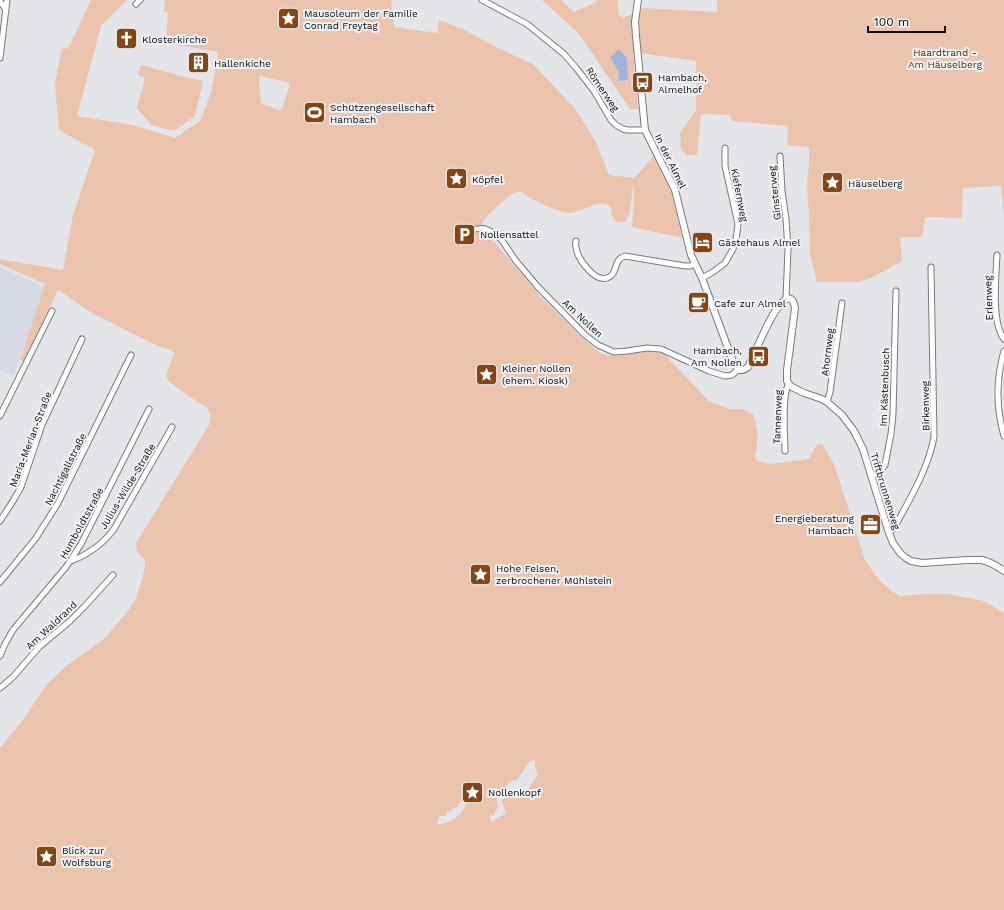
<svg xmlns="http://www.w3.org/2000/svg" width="1004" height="910" viewBox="0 0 1004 910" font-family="'Work Sans',sans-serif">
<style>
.built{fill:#d5dae4}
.green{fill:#ecc4ad;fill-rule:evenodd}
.water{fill:#9db4e1}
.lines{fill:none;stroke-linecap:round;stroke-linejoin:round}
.minor-casing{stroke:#797a7d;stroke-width:7}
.tertiary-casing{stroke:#797a7d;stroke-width:8}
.minor{stroke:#fff;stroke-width:5}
.tertiary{stroke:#fff;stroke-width:6}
.labels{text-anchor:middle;stroke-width:4;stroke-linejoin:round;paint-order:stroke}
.poi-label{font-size:10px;fill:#0c0d0e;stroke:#f1f3f6;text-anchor:start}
.park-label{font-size:10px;fill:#552706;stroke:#f1f3f6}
.street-label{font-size:10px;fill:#0c0d0e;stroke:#f1f3f6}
</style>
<rect width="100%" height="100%" fill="#e4e5e8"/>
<path class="built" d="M0,267l44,20 -30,88 -14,-4z"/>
<path class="green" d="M91,0h36l-26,26 -24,90 56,9 42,13 25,-17 11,-28 7,-41 -52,-9 2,-30 -4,-1 1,-12h226l3,27 43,6 2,-13 26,10 33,18 35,16 43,46 20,32 13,33 25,3 20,-22 17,35 11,47 -50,-11 2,-24v-22l-5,34 -4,7c-11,2 -14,-5 -14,-15 -11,-11 -30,7 -43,6 -7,0 -33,-12 -39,-16 -4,-2 -7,-6 -11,-5 -7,0 -19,13 -25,18 -5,5 -12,13 -13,20 0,2 1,4 1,6l8,3 7,5 45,53 39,39 21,18 16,2 33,-6 16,4 2,4 41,43 21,8h12l11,5c6,17 5,25 2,43l1,3 13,4 40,-5 5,-10 4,-5 5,1 11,19 31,96 13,19 12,11 10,6 26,-2h22l36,7 20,12v297h-1004v-162l25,-31 22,-33 18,-17 40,-29 22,-26 9,-13 9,-31v-7l-8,-10 -1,-8 73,-118c2,-8 3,-12 -3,-18 -9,-6 -38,-23 -40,-31l8,-23 -2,-3 -12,-3 -29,-14 -39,-20 -34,-23 -34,71 -4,-1 25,-76 -45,-20v-5l63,11 10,-55 22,-65 -36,-20 -4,-46 7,-36 6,1zM260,76l26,6 4,3 -9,26 -20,-8 -2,-20zM535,760v8l3,6 -15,23 -9,1 -6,-6 -6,9 4,13 -15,8 -1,-9 3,3 5,-9 -2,-15 8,-1 5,-9 9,-3 11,-17zM463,799l1,2 3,-2 1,2c-7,14 -15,23 -31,23l2,-8h7l1,-5 3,1 4,-5 2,1c3,-3 3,-6 7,-9z
M542,0h19l13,12 21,-9 2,-3h20l2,15 4,3 3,-1 17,-9 74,4v-12h287v216l-3,-30 -38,2 -1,30 -37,-1 -3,20h-22l2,24 -31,17 -13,4h-41l-7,-27 -1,-38 -2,-34 2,-17v-19l-22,-2 1,-19 -56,-5 -2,-6 -29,-1 -4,41h-11l-5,-6 -1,-16 16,-23v-49l-63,-9 5,57h-8l-51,-75z
M141,65l44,12 18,4 -8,35 -21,15 -23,-6 -14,-17 8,-30 -7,-3z"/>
<path class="water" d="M619,49l8,9 1,22 -10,1 1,-8 -9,-16z"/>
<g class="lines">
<defs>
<path id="minor" d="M482,0l45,24 37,30 13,15 17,22 17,29 5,5 7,4 4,1h18
M0,1l6,9
M136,4l4,-4
M0,58l7,-58
M780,156l2,35 4,28 2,30 -2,50
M464,232c19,-5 20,-7 37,7l15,22 22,26 47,48 13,10 16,7 13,-1 20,-3 14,1 48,22 16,5 7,-1 7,-6
M576,241c0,2 -1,4 0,6 1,11 18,35 31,31 12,-4 5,-18 18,-22l60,10h5l5,-2
M997,255c-1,21 -6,67 7,84
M702,278l11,-6 12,-9 8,-14 3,-9 2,-16 -13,-58v-18
M1004,351c-8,28 -8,57 0,85
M827,402l3,-10 12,-89
M0,416l52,-105
M785,451c0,-13 -4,-57 4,-67
M871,476c6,-3 10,-5 14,-11l6,-31 2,-20 3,-123
M0,521l13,-20 8,-14 21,-62 40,-86
M889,533l5,-5c16,-29 34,-59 40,-91l-3,-170
M71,561c18,-7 32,-17 43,-32l58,-102
M0,582l36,-44 22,-35 73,-148
M0,656l5,-12 8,-14 53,-63 15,-23 68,-135
M0,688l13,-11 26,-30 31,-26 14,-14 29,-32"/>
<path id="tertiary" d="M638,0l-3,22 1,14 9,94 30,60 16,65 11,23 30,81c4,9 7,15 16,8 6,-10 29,-74 43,-68 3,2 3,5 4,9l-8,62v11l2,3 3,3 12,6 18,6 5,3 15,13 12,16 9,18 26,84 4,10 8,11 5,4 5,3 11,2 45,-3h15c8,2 15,6 22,11"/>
</defs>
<use href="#minor" class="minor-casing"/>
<use href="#tertiary" class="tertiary-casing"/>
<use href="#minor" class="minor"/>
<use href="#tertiary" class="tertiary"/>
</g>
<defs>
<symbol id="sight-square" viewBox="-11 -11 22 22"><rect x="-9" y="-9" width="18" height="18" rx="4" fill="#874415" stroke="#f1f3f6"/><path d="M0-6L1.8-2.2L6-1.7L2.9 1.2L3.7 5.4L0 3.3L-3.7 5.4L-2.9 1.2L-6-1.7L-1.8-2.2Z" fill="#fff"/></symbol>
<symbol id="church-square" viewBox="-11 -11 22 22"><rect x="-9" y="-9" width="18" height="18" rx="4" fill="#874415" stroke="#f1f3f6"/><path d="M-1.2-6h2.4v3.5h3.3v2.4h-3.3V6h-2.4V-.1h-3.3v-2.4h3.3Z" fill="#fff"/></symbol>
<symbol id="building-square" viewBox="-11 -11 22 22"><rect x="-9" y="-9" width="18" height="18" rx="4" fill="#874415" stroke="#f1f3f6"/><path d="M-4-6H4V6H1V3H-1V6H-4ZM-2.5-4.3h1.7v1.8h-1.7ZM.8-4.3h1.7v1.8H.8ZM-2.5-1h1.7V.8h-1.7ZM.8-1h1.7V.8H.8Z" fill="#fff"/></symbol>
<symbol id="bus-square" viewBox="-11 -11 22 22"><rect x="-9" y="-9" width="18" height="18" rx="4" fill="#874415" stroke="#f1f3f6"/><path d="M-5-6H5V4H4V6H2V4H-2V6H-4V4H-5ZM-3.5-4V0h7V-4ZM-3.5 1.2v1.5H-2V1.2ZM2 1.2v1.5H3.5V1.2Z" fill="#fff"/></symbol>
<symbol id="stadium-square" viewBox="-11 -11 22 22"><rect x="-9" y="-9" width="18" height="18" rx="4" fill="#874415" stroke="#f1f3f6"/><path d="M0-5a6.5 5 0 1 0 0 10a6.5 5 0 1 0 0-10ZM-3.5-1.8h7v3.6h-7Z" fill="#fff"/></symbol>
<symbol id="parking-square" viewBox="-11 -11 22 22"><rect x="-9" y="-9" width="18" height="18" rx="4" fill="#874415" stroke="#f1f3f6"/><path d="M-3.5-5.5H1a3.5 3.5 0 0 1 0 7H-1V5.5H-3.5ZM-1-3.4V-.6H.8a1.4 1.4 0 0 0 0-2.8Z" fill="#fff"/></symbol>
<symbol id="hotel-square" viewBox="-11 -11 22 22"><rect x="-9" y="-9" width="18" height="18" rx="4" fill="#874415" stroke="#f1f3f6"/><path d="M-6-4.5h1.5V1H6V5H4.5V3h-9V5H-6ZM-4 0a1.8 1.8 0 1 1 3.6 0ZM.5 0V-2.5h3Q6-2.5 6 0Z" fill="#fff"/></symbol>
<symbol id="cafe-square" viewBox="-11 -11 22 22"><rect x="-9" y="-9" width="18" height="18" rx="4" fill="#874415" stroke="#f1f3f6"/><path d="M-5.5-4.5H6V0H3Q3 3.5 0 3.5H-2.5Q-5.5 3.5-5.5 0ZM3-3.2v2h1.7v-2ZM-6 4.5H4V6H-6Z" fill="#fff"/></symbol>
<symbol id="office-square" viewBox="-11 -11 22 22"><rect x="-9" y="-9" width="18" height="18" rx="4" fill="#874415" stroke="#f1f3f6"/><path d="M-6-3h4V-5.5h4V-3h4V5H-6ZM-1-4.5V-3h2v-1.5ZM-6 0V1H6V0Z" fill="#fff"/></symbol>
</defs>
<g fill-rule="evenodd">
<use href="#sight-square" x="276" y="6" width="25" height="25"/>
<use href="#church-square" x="114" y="26" width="25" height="25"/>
<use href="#building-square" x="186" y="50" width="25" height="25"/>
<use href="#bus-square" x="630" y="70" width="25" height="25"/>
<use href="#stadium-square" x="302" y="100" width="25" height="25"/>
<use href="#sight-square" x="444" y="166" width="25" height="25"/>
<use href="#sight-square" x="820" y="170" width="25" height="25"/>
<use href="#parking-square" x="452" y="222" width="25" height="25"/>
<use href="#hotel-square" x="690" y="230" width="25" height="25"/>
<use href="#cafe-square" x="686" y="290" width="25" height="25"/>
<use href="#bus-square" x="746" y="344" width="25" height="25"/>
<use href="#sight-square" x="474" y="362" width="25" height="25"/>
<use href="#office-square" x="858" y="512" width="25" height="25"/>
<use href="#sight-square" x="468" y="562" width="25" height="25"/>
<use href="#sight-square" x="460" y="780" width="25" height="25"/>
<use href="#sight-square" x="34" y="844" width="25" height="25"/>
</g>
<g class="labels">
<g class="poi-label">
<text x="304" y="17">Mausoleum der Familie<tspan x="304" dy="12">Conrad Freytag</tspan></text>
<text x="142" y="43">Klosterkirche</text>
<text x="214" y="67">Hallenkiche</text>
<text x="658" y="81">Hambach,<tspan x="658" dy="12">Almelhof</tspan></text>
<text x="330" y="111">Schützengesellschaft<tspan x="330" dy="12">Hambach</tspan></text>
<text x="472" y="183">Köpfel</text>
<text x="848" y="187">Häuselberg</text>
<text x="480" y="238">Nollensattel</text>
<text x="718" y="246">Gästehaus Almel</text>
<text x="714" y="307">Cafe zur Almel</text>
<text x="742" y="354" text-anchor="end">Hambach,<tspan x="742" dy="12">Am Nollen</tspan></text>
<text x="502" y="372">Kleiner Nollen<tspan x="502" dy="12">(ehem. Kiosk)</tspan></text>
<text x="854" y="522" text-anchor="end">Energieberatung<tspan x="854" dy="12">Hambach</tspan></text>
<text x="496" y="572">Hohe Felsen,<tspan x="496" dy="12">zerbrochener Mühlstein</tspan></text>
<text x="488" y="796">Nollenkopf</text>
<text x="62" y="854">Blick zur<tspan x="62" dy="12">Wolfsburg</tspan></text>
</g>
<g class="park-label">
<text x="945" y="56">Haardtrand -<tspan x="945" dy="12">Am Häuselberg</tspan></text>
</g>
<g class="street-label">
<text transform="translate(603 89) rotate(56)" y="4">Römerweg</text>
<text transform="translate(671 161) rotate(64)" y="4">In der Almel</text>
<text transform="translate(774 193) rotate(-96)" y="4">Ginsterweg</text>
<text transform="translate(740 195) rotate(79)" y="4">Kiefernweg</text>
<text transform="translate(988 298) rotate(-92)" y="4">Erlenweg</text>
<text transform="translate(583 318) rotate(43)" y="4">Am Nollen</text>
<text transform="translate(827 352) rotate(-83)" y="4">Ahornweg</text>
<text transform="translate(884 387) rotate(-88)" y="4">Im Kästenbusch</text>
<text transform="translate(925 406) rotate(-91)" y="4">Birkenweg</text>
<text transform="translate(777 417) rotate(-88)" y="4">Tannenweg</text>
<text transform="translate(30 439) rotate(-69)" y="4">Maria-Merian-Straße</text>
<text transform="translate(65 469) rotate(-63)" y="4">Nachtigallstraße</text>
<text transform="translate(127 486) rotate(-59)" y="4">Julius-Wilde-Straße</text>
<text transform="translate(886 491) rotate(73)" y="4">Triftbrunnenweg</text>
<text transform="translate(81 523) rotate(-61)" y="4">Humboldtstraße</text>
<text transform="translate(51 625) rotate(-43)" y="4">Am Waldrand</text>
</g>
</g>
<path d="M868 26v6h77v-6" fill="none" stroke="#0c0d0e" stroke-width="2"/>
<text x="874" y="26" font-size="12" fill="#0c0d0e" stroke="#f1f3f6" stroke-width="3" paint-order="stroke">100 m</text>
</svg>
